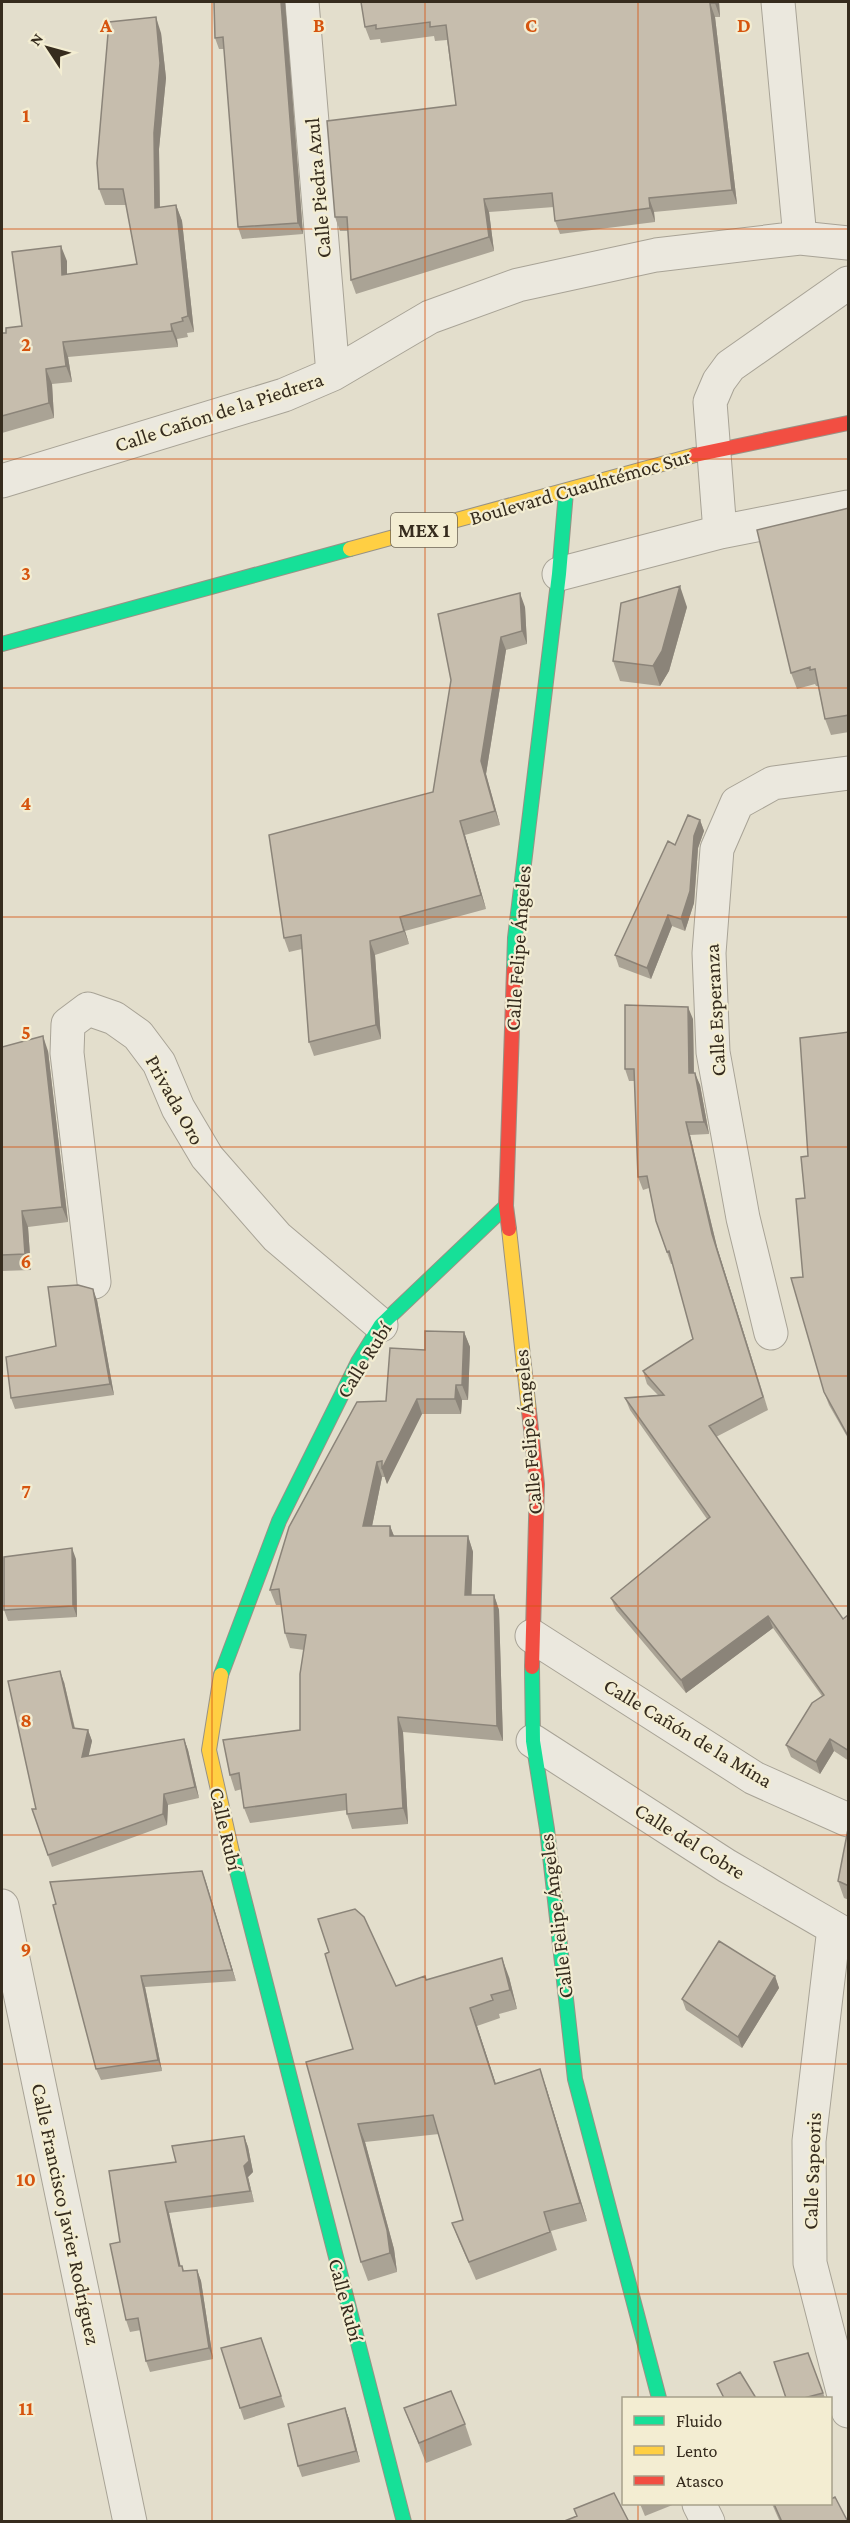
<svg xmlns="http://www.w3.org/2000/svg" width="850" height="2523" viewBox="0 0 850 2523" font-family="'Crimson Pro',serif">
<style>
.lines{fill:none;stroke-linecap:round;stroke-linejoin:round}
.street-casing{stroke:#a8a396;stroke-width:35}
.fast-casing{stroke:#989285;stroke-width:16}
.slow-casing{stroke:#989285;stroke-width:16}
.jam-casing{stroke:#989285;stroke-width:16}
.street{stroke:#ebe8de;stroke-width:33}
.fast{stroke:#16e098;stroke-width:14}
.slow{stroke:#ffcf43;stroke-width:14}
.jam{stroke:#f24e42;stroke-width:14}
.wall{fill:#aaa395}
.shaded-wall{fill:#8b8479}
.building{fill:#c6bdad;stroke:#8b8479;stroke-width:1.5}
.grid{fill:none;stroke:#d6540e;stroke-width:1.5;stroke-opacity:0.55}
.labels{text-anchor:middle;stroke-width:4.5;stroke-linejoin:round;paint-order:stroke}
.shield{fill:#f3edd2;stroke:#6f6654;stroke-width:1.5}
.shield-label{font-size:20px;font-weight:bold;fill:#362c1e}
.street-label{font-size:21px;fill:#362c1e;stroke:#f3edd2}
.grid-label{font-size:20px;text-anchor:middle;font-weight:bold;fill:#d6540e;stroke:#f3edd2;stroke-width:4.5;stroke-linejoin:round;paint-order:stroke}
</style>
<rect width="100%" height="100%" fill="#e3decc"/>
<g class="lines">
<defs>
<path id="street" d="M302,2l31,372
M778,2l22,236
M2,481l282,-86 49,-21 97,-57 88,-32 138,-30 144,-17 48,5
M720,532l-10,-130 9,-21 11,-15 118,-83
M559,574l161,-42 128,-25
M94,1282l-27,-229 1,-29 20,-15 26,9 24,17 21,28 19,45 29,49 70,80 104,88
M771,1333l-28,-115 -30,-166 -4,-99 8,-104 20,-46 36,-20 75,-10
M532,1636l222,142 94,42
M533,1741l194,125 121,70
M2,1906l128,616
M834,1928l-25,213 1,122 38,148
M699,2504l9,18"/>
<path id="fast" d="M2,644l348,-95
M514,969l1,-31 44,-364 7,-82
M532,1667l1,74 14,88 28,250 84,319
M221,1675l58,-154 79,-159 23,-37 125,-119
M232,1852l172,670"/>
<path id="slow" d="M350,549l345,-94
M509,1229l20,182
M221,1675l-12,75 23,102"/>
<path id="jam" d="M695,455l153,-32
M509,1229l-3,-23 8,-237
M529,1411l8,73 -5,183"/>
</defs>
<use href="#street" class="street-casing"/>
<use href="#fast" class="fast-casing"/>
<use href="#slow" class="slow-casing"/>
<use href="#jam" class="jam-casing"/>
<use href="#street" class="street"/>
<use href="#fast" class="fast"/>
<use href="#slow" class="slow"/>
<use href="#jam" class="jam"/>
</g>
<path class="wall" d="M214,2h71l18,232 -61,5 -4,-12 -14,-178h-5l-4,-11z
M361,2h358l1,15h-5l22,187 -83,8 1,10 -95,12 -5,-13 -1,-14 -65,5 5,39 -138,43 -5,-14 -3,-49h-8l-5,-14 121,-112 -9,-65 -12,1 -1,-5 -53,7 -1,-4 -10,1 -5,-13z
M161,33l5,45 -7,71 1,58 16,-2 6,16 12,111 -7,1 1,4 -11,2 1,8 -110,10 4,25 -20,2 2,34 -52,15v-100h4l16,-7 45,-65v13l70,-10 -11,-59h-21l-6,-16z
M849,508v224l-18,3 -6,-16 -7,-33h-2l-1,-2 -18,5 -6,-16z
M525,607l2,37 -21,6 -20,124 14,51 -35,10 21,74 -81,22 4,13 -34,11 6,84 -67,17 -5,-14 -7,-93 -13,3 -5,-14 149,-146 18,-112z
M687,607l-18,64 -9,15 -40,-5 -7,-20z
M700,820l4,11 -6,17 -4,55 -9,28 -13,-5 -21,53 -32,-12 -4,-12 60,-110z
M693,1019l1,54 6,12 9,49 -19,1 27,112 51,163 -52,27 127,182 6,-3v145l-15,-10 -14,23 -29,-17 -5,-12 36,-49 -49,-68 -87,65 -70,-83 -5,-12 96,-79 -77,-109 -5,-12 33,-3 -11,-11 -4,-13 50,-32 -20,-75h-2l-15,-43 -7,-33 -6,2 -5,-13 -3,-96h-6l-4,-12z
M849,1032v408l-20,-35 -5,-13 -21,-115 2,-79 3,-42z
M2,1047l46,4 20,171 -40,5 3,43 -29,1z
M97,1300l17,95 -99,14 -4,-11z
M464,1332l6,15 -2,53h-6l-1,14h-39l-35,70 -2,-7h-3l-10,49h18l4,10h74l5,16 -2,43h23l5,15 4,131 -100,-9 5,92 -56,5 -5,-15v-4l-97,13 -6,-15 -2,-19 -7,2 -5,-16 70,-45 4,-80 -14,-2 -5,-15 -4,-28h-5l-6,-15 116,-189 39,-51z
M76,1559l1,58 -69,4 -4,-11z
M64,1682l11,46 13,2 4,11 -4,15 96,-17 4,11 11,48 -31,7 -1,20 -115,42 -20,-58h4z
M849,1829v71l-5,-2 -6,-17z
M202,1871l34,110 -91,6 17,84 -61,9 -5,-11 -43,-164z
M775,1976l4,12 -37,60 -56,-38 -4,-11z
M509,1977l8,32 -18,5 1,4 -23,8 19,58 50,3 41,134 -36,10 6,19 -81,30 -17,-39 -7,-18 11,-3 -24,-86 -74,8 29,107 3,23 -29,9 -7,-19 -8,-213 43,-63 31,-6z
M244,2136l4,11 5,25 -5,5 6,25 -85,11 11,53h2l2,5 13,-1 4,11 12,78 -63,13 -4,-11 -5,-31 -11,2 -4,-12 -6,-78 56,-80z
M261,2338l24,69 -41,13 -4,-12z
M808,2353l17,45h-39z
M345,2408l4,11 11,43 -58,15 -4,-11z
M404,2408l61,16 7,21 -46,18z
M640,2504h35l-30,12z
M772,2504h59l17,18h-68z"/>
<path class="shaded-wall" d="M281,2h4l18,232 -5,-11z
M715,2h4l1,15 -5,-14z
M710,3l5,14 22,187 -5,-14z
M156,17l5,16 5,45 -7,71 1,74 -5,-15 -1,-75z
M649,198l5,14 1,10 -5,-14z
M484,199l5,13 5,39 -5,-14z
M176,205l6,16 12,111 -6,-16z
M61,246l6,15v30l-5,-16z
M171,324l6,15 1,8 -6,-16z
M63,342l5,15 4,25 -6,-16z
M46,369l6,15 2,34 -5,-15z
M680,586l7,21 -18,64 -9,15 -7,-20z
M520,593l5,14 2,37 -5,-13z
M501,637l5,13 -20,124 14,51 -5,-14 -14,-50z
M700,820l4,11 -6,17 -4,55 -9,28 -4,-12 13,-83z
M460,821l5,14 21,74 -5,-14z
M668,915l4,11 -21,53 -4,-11z
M400,917l5,14 4,13 -5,-13z
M370,941l5,14 6,84 -5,-14z
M688,1007l5,12 1,66 -5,-12z
M43,1036l5,15 20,171 -6,-15z
M695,1073l5,12 9,49 -5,-12z
M686,1122l4,13 27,112 51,163 -56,-176z
M22,1211l6,16 3,43 -6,-16z
M93,1289l4,11 17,95 -4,-11z
M464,1332l6,15 -2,53 -6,-15z
M456,1385l6,15 -1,14 -6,-15z
M417,1399l5,15 -35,70 -5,-15z
M377,1462l5,15 -13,64 -6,-15z
M390,1526l6,15 -6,-5z
M468,1536l5,16 -2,58 -6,-15z
M72,1548l4,11 1,58 -4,-11z
M494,1595l5,15 4,131 -6,-15z
M768,1616l5,12 -87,65 -5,-13z
M60,1671l4,11 13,57 -4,-11z
M398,1717l5,15 5,92 -5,-16z
M88,1730l4,11 -6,27 -4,-11z
M184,1739l4,11 11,48 -4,-11z
M830,1739l4,12 -14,23 -4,-12z
M164,1794l4,11 -1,20 -4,-11z
M202,1871l4,11 30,99 -4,-11z
M502,1958l7,19 8,32 -7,-19z
M141,1976l4,11 17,84 -4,-11z
M775,1976l4,12 -37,60 -4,-11z
M470,2008l7,18 25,77 -7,-19z
M540,2069l6,18 41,134 -7,-18z
M358,2124l7,18 29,107 3,23 -7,-19z
M244,2136l4,11 5,25 -5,5 6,25 -10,-36z
M165,2202l4,11 14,64 -4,-11z
M197,2270l4,11 12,78 -4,-11z
M345,2408l4,11 11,43 -4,-11z"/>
<path class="building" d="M214,2h67l17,221 -60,4 -15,-190 -8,1z
M361,2h354v1h-5l22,187 -83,8 1,10 -95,13 -3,-28 -68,6 5,38 -138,43 -4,-63h-12l-8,-96 129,-16 -10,-80 -16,2v-5l-54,7v-4l-11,2z
M156,17l4,46 -6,70 1,75 21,-3 12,111 -6,2 1,3 -12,3 1,7 -109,11 3,24 -20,3 3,34 -47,13v-83h4v-5l16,-2 -10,-74 49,-6 1,29 75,-11 -14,-75h-24l-2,-26 12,-141z
M849,508v207l-24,4 -10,-50 -5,1v-3l-19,6 -34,-143z
M680,586l-18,65 -9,15 -40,-5 8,-58z
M520,593l2,38 -21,6 -20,124 14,50 -35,10 21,74 -81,22 4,14 -34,10 6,84 -67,17 -8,-107 -17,3 -15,-103 164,-43 18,-112 -13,-66z
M688,815l12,5 -6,16 -4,55 -9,28 -13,-4 -21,53 -32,-13 53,-114 7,4z
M625,1005l63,2 1,66h6l9,49h-18l26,112 51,163 -54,29 134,193 5,-4 1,1v135l-19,-12 -14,23 -30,-17 26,-42 12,-8 -56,-79 -87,64 -70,-82 99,-81 -85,-119 39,-3 -21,-24 50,-32 -24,-88 -2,1 -11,-31 -9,-45 -9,1 -4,-108h-9z
M849,1032v401l-2,1 -23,-42 -33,-114 12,-1 -7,-78 9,-1 -4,-41 7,-1 -8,-118z
M43,1036l19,171 -40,4 3,43 -23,1v-208z
M78,1285l15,4 17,95 -99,14 -5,-41 50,-11 -8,-59z
M425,1331l39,1 -2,53h-6l-1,14h-38l-35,70v-8l-5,1 -14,64h27v10h78l-3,59h29l3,131 -99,-9 5,91 -56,6 -1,-20 -102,14 -5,-35 -9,2 -7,-35 77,-10v-56l6,-39 -21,-2 -6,-44 -9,1 19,-63 68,-125 29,-1 4,-53 35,2z
M72,1548l1,58 -69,4v-53z
M60,1671l13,57 15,2 -6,27 102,-18 11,48 -31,7 -1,20 -115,41 -16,-46h4l-28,-128z
M848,1829h1v57l-11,-5z
M202,1871l30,99 -91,6 17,84 -62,9 -43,-164 3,-1 -6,-22z
M355,1909l9,8 32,69 29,-10 1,4 76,-22 8,32 -19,5 2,5 -23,8 25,76 45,-15 40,134 -36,9 6,20 -81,30 -17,-39 11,-3 -30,-105 -75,9 29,106 3,23 -29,9 -55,-200 47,-13 -28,-95 4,-2 -11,-33z
M719,1941l56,35 -37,61 -56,-38z
M244,2136l5,25 -5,5 6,25 -85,11 14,64h3l1,5 14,-1 12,78 -63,13 -8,-43 -12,2 -16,-76 10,-2 -11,-71 67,-9 -4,-16z
M261,2338l20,58 -41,12 -19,-60z
M808,2353l15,40 -19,5h-18l-12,-36z
M740,2372l16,26h-32l-7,-14z
M451,2391l14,33 -46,19 -15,-35z
M345,2408l11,43 -58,15 -10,-42z
M614,2493l15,29h-67l15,-6 -3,-7z
M835,2497l13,25h-66l-8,-18h57v-5z"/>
<path class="grid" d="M212,2v2520M425,2v2520M638,2v2396M2,229h846M2,459h846M2,688h846M2,917h846M2,1147h846M2,1376h846M2,1606h846M2,1835h846M2,2064h846M2,2294h846M638,2504v18"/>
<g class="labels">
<rect class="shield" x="391" y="513" width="66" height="34" rx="4.5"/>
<g class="shield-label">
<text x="424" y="537">MEX 1</text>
</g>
<g class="street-label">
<text transform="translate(318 188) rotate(-95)" y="7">Calle Piedra Azul</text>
<text transform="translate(219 412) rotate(-18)" y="7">Calle Cañon de la Piedrera</text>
<text transform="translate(580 487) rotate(-16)" y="7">Boulevard Cuauhtémoc Sur</text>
<text transform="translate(518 948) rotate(-86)" y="7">Calle Felipe Ángeles</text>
<text transform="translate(715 1010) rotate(-93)" y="7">Calle Esperanza</text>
<text transform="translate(175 1100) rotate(61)" y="7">Privada Oro</text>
<text transform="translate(364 1360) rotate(-58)" y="7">Calle Rubí</text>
<text transform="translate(528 1432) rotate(-95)" y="7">Calle Felipe Ángeles</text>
<text transform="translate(688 1733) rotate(31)" y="7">Calle Cañón de la Mina</text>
<text transform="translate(226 1829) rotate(77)" y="7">Calle Rubí</text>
<text transform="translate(690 1841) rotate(32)" y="7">Calle del Cobre</text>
<text transform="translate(556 1916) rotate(-97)" y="7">Calle Felipe Ángeles</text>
<text transform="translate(812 2171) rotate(-88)" y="7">Calle Sapeoris</text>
<text transform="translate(66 2214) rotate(78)" y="7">Calle Francisco Javier Rodríguez</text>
<text transform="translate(346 2300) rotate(75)" y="7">Calle Rubí</text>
</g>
</g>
<g class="grid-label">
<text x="106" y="32">A</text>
<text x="319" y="32">B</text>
<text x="531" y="32">C</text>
<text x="744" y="32">D</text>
<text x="26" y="122">1</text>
<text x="26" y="351">2</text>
<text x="26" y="580">3</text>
<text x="26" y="810">4</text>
<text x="26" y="1039">5</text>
<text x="26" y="1268">6</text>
<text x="26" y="1498">7</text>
<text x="26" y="1727">8</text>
<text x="26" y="1956">9</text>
<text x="26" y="2186">10</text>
<text x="26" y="2415">11</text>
</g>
<rect width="850" height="2523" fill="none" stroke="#362c1e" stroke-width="6"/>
<rect x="622" y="2397" width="210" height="108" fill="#f3edd2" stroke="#a7a08a" stroke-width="1.5"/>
<rect x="634" y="2416" width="30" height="9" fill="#16e098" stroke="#a7a08a" stroke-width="1.5"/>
<text x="676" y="2427" font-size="18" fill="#362c1e">Fluido</text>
<rect x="634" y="2446" width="30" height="9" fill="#ffcf43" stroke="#a7a08a" stroke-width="1.5"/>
<text x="676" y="2457" font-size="18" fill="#362c1e">Lento</text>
<rect x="634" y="2476" width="30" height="9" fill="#f24e42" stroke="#a7a08a" stroke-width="1.5"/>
<text x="676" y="2487" font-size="18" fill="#362c1e">Atasco</text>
<g transform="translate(48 48) rotate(306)" stroke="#f3edd2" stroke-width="4.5" paint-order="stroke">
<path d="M0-4.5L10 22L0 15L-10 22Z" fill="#362c1e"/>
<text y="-9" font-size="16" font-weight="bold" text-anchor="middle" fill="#362c1e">N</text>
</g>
</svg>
